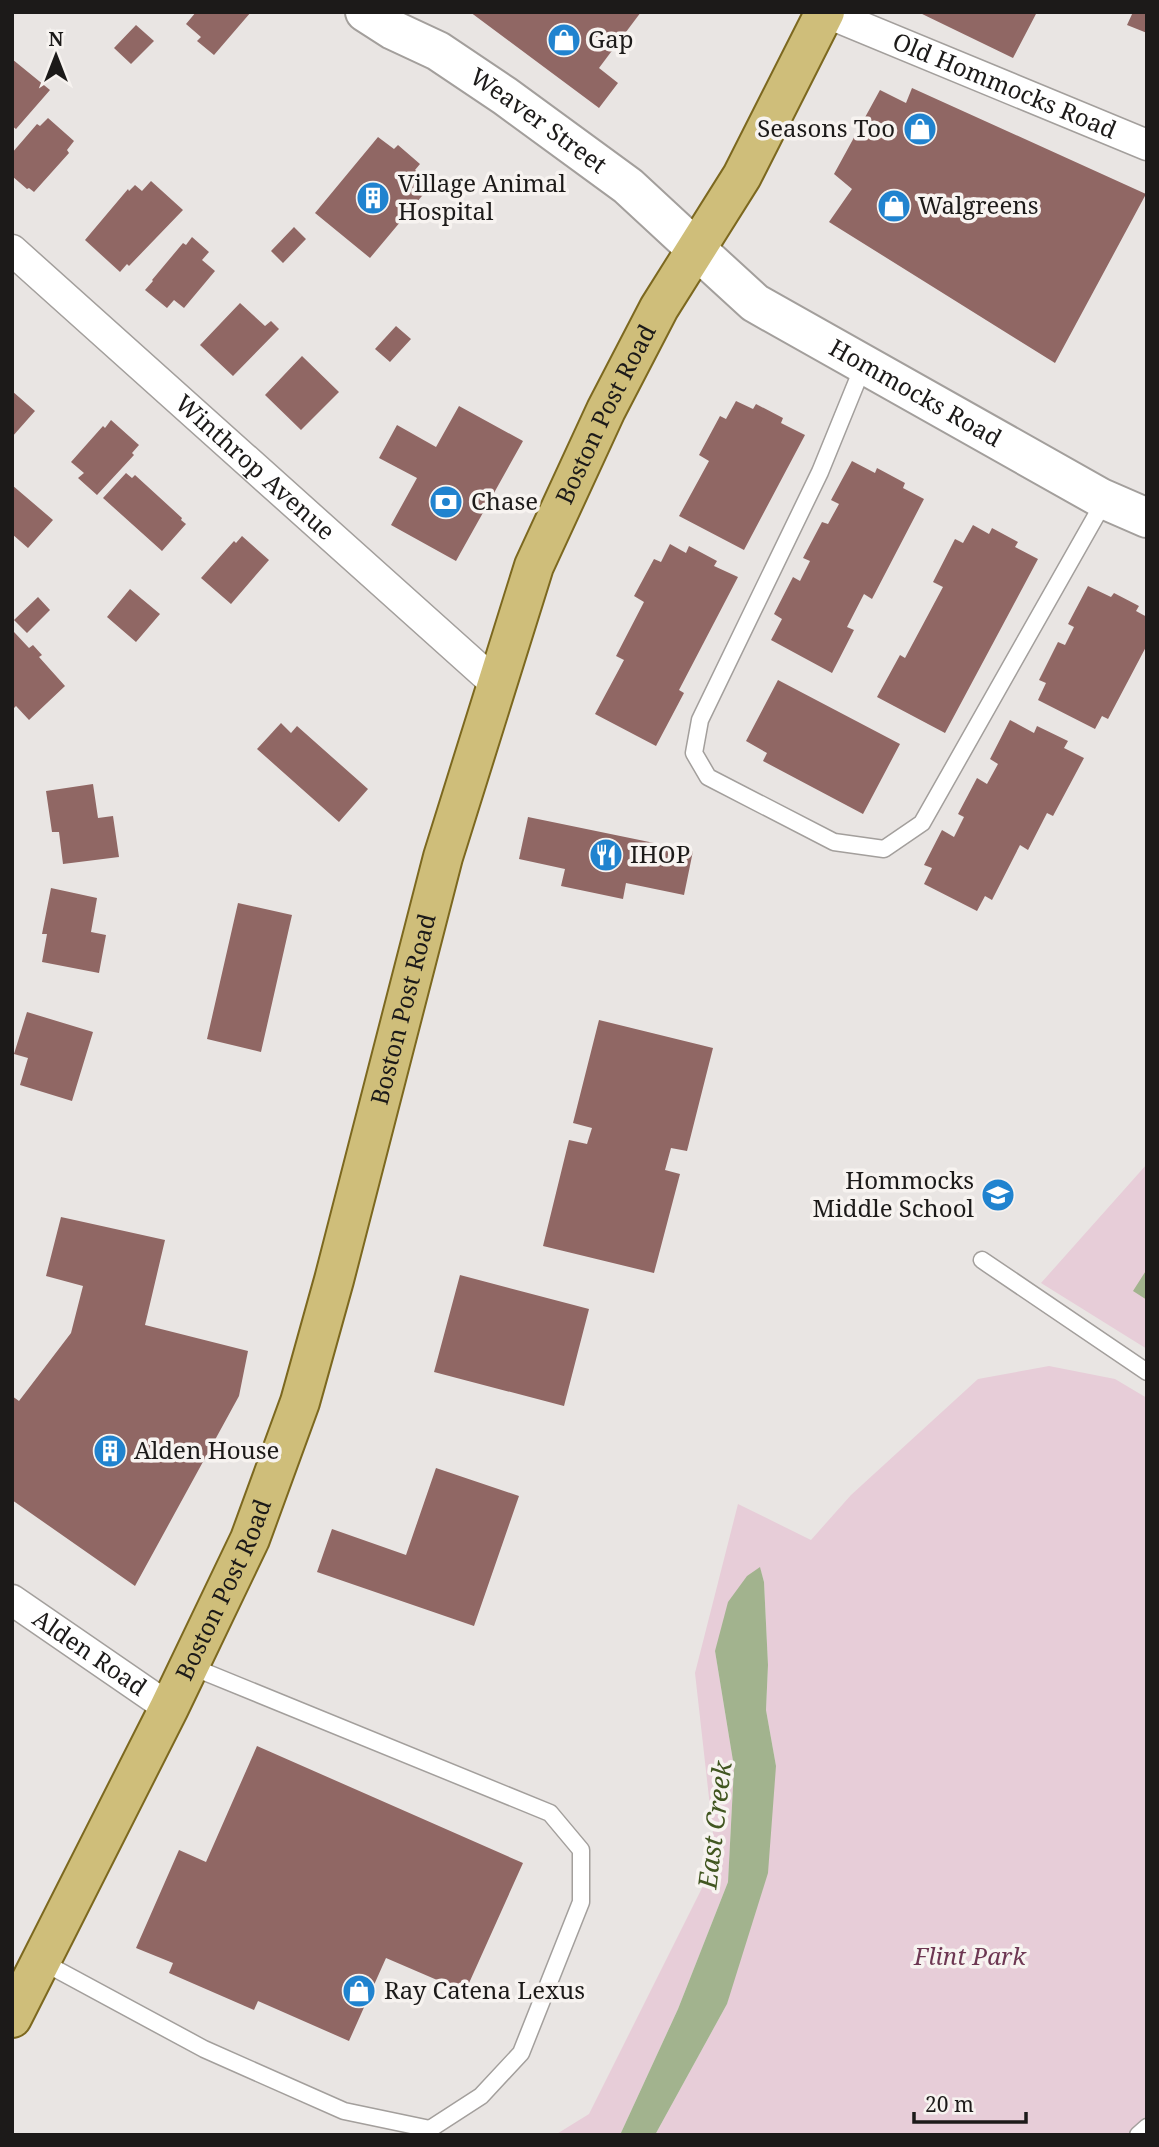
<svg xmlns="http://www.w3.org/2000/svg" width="1159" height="2147" viewBox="0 0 1159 2147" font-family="'Noto Serif',serif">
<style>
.green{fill:#e7cdd8}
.water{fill:#a2b38e}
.building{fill:#906764}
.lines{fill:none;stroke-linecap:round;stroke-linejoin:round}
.service-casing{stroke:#a39f9c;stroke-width:19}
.minor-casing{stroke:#a39f9c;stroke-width:33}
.tertiary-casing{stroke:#a39f9c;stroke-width:42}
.secondary-casing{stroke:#a39f9c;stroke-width:42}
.primary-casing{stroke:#7c681f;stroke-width:42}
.service{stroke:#fff;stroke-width:16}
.minor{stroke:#fff;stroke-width:30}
.tertiary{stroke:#fff;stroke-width:38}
.secondary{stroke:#fff;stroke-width:38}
.primary{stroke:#cfbe7a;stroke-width:38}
.labels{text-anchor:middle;stroke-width:7;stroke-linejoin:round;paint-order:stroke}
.poi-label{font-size:24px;fill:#1c1a19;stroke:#f7f3f0;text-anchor:start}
.street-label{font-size:24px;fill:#1c1a19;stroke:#f7f3f0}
.park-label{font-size:24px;font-style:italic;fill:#6d3752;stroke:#f7f3f0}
.water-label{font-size:26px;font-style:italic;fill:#415620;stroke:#f7f3f0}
</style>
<rect width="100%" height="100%" fill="#e9e5e3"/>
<path class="green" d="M1147,1164v185l-106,-66z
M1049,1366l66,13 32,19v737h-492l72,-131 49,-238 -10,-56 2,-45 -4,-83 -4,-14 -45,83 19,116 -6,115 -50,127 -58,126h-65l34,-21 127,-254 -21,-187 43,-169 73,36 40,-45 127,-116z"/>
<path class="water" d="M1147,1269v31l-14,-9z
M760,1567l4,15 4,83 -2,45 10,56 -8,107 -41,131 -72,131h-35l58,-126 50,-127 6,-115 -19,-116 13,-49 19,-26z"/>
<path class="building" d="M196,12h55l-37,43 -17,-14 4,-4 -15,-13z
M470,12h171l-42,56 19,15 -19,25z
M918,12h119l-24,46z
M1133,12h14v21l-20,-8z
M136,25l18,16 -23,23 -17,-16z
M12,59l38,31 -34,39 -4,-3z
M912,88l234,106 -91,169 -226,-141 23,-33 -18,-15 46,-84 26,13z
M48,118l26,23 -7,9 2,3 -35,39 -5,-4 -2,1 -15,-13v-23l25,-29 3,2z
M378,137l16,12 4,-4 22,19 -5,6 17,14 -62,74 -55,-45z
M151,181l32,29 -54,56 -2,-2 -7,8 -35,-32 43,-51 1,2 6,-6 7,6z
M294,227l12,12 -23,24 -12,-12z
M192,237l17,15 -7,8 13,11 -31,37 -10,-8 -7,8 -22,-18 8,-9 -1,-1 31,-37 3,2z
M240,303l25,23 6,-5 8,8 -46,47 -33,-31z
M396,326l15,13 -21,23 -15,-13z
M302,356l37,36 -38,38 -36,-35z
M12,391l23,20 -23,26z
M736,401l17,8 3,-5 27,14 -2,5 24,12 -61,115 -65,-34 30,-55 -10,-6 21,-39 6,3z
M459,406l64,35 -67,120 -65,-36 26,-47 -38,-20 18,-33 39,22z
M111,420l28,25 -7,8 2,2 -37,40 -19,-17 6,-5 -13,-11 32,-36 2,2z
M852,461l23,12 2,-5 28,15 -2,5 21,11 -52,100 -8,-5 -17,33 7,3 -22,43 -61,-33 11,-21 -8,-5 19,-37 7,4 10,-20 -7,-3 19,-36 6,2 11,-20 -8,-4z
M126,473l6,5 3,-3 47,43 -1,2 5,4 -24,27 -59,-53z
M12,485l41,35 -25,28 -16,-14z
M973,525l16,9 3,-6 26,14 -3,5 23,12 -93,174 -68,-36 23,-42 5,3 38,-71 -10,-5 22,-43 8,4z
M242,536l27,24 -38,44 -30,-26 33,-37 2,2z
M670,544l16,9 3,-7 28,15 -3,5 24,11 -59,113 5,3 -28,53 -61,-32 29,-54 -8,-4 28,-54 -10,-6 20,-37 7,3z
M1088,586l23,11 3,-4 25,13 -3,5 11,6v28l-39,74 -6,-3 -7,13 -57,-29 8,-17 -7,-3 19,-38 7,3 9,-18 -6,-3z
M130,589l30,25 -24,28 -29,-25z
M38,597l12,13 -23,23 -13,-13z
M14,632l15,16 4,-3 9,10 -3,2 26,29 -36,34 -13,-14 -4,4v-77z
M778,680l122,64 -37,70 -100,-53 4,-8 -21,-12z
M1010,720l24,13 3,-7 31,15 -4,7 20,10 -31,58 -6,-3 -19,37 -8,-5 -28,55 -7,-4 -8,15 -53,-27 8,-16 -8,-3 18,-35 12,7 10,-20 -6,-3 19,-36 10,6 11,-20 -8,-5z
M281,723l10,10 6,-7 71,63 -29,33 -82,-73z
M93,784l5,34 15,-2 6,41 -56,7 -4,-32h-7l-6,-41z
M528,817l165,34 -9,44 -58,-12 -3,16 -62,-13 4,-17 -46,-10z
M51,888l46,10 -6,34 15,3 -7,38 -57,-11 5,-28h-5z
M238,903l54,12 -31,137 -54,-13z
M27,1012l66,20 -21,69 -52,-16 8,-27 -14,-4z
M599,1020l114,28 -26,103 -16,-3 -6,22 15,4 -26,99 -111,-27 26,-106 18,4 5,-16 -19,-5z
M61,1217l104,23 -20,85 103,26 -9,45 -104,190 -123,-86v-104l7,5 52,-68 12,-47 -37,-10z
M460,1275l129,34 -25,97 -130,-34z
M436,1468l83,28 -45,130 -157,-54 15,-43 74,26z
M257,1746l266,117 -58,129 -79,-34 -37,83 -91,-40 -4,9 -85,-37 4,-10 -37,-15 43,-98 27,12z"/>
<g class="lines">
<defs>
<path id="service" d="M864,364l-44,108 -120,248 -6,33 14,24 126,65 50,7 38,-26 183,-323
M982,1260l165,112
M41,1961l163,88 140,62 86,18 51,-33 40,-43 60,-151v-52l-31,-37 -360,-147
M1138,2135l9,-8"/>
<g id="minor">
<path id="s1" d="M825,12l322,133"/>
<path id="s2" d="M12,250l484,434"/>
<path id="s3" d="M12,1600l157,108"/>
</g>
<g id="tertiary">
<path id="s4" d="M696,249l59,54 346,195 46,20"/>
</g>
<g id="secondary">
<path id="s5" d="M365,12l28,18 45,21 67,45 123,90 68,63"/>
</g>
<g id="primary">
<path id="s6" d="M12,2018l157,-310 81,-169 50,-137 34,-122 109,-423 91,-291 72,-156 53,-102 83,-132 83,-164"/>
</g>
</defs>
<use href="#service" class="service-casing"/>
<use href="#minor" class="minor-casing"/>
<use href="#tertiary" class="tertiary-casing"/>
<use href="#secondary" class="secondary-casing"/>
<use href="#primary" class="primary-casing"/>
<use href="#service" class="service"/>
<use href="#minor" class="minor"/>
<use href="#tertiary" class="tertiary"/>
<use href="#secondary" class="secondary"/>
<use href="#primary" class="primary"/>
</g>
<defs>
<symbol id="shop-disc" viewBox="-11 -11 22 22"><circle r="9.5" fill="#2083cf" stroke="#f7f3f0"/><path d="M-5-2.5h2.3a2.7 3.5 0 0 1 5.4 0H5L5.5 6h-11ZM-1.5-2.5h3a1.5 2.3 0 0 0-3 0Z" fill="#fff"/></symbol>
<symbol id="building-disc" viewBox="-11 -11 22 22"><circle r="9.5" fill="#2083cf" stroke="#f7f3f0"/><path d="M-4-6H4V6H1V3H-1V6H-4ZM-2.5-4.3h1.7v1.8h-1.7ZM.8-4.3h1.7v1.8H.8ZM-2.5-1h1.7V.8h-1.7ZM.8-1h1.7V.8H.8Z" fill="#fff"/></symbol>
<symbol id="bank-disc" viewBox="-11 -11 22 22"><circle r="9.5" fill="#2083cf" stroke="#f7f3f0"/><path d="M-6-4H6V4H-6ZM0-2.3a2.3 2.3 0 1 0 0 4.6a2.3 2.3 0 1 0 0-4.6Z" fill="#fff"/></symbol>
<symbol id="restaurant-disc" viewBox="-11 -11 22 22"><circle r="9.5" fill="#2083cf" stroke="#f7f3f0"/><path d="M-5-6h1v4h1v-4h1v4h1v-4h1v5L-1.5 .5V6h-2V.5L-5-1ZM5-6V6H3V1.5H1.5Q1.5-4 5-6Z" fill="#fff"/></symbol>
<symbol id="school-disc" viewBox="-11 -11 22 22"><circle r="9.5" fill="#2083cf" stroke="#f7f3f0"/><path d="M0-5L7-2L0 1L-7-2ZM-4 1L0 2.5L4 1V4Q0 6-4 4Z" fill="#fff"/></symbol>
</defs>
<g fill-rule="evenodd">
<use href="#shop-disc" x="545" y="21" width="38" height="38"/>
<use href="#shop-disc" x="901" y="110" width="38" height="38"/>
<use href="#building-disc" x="354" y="179" width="38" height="38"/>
<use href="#shop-disc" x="875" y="187" width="38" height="38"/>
<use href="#bank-disc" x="427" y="483" width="38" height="38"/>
<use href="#restaurant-disc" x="587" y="836" width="38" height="38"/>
<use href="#school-disc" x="979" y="1176" width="38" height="38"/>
<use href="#building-disc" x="91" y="1432" width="38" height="38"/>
<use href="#shop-disc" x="340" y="1972" width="38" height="38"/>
</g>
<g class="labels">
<g class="poi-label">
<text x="588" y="48">Gap</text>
<text x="895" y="137" text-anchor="end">Seasons Too</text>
<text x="398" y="192">Village Animal<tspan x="398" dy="28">Hospital</tspan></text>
<text x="918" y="214">Walgreens</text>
<text x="471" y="510">Chase</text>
<text x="630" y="863">IHOP</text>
<text x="974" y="1189" text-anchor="end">Hommocks<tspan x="974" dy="28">Middle School</tspan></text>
<text x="134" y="1459">Alden House</text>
<text x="384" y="1999">Ray Catena Lexus</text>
</g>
<g class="street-label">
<text dy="8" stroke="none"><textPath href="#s1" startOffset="194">Old Hommocks Road</textPath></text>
<text dy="8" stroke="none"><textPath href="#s5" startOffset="205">Weaver Street</textPath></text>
<text dy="8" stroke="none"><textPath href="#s4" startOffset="264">Hommocks Road</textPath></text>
<text dy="8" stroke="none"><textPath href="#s6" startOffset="1717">Boston Post Road</textPath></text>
<text dy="8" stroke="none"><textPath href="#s2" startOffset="326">Winthrop Avenue</textPath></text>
<text dy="8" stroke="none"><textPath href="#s6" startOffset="1087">Boston Post Road</textPath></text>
<text dy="8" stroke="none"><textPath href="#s6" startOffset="478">Boston Post Road</textPath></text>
<text dy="8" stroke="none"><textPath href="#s3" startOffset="94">Alden Road</textPath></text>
</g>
<g class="park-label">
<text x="970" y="1965">Flint Park</text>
</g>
<g class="water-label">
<text transform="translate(715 1825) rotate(-83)" y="9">East Creek</text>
</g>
</g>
<rect width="1159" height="2147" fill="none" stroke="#1c1a19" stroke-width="28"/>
<g transform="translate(56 56)" stroke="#f7f3f0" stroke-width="5" paint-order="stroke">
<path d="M0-5L12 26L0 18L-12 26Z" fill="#1c1a19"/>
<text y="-10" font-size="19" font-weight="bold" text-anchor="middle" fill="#1c1a19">N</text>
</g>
<path d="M914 2112v10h112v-10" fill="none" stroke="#1c1a19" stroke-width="3.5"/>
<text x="925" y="2112" font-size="21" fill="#1c1a19" stroke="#f7f3f0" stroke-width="5" paint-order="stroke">20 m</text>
</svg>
